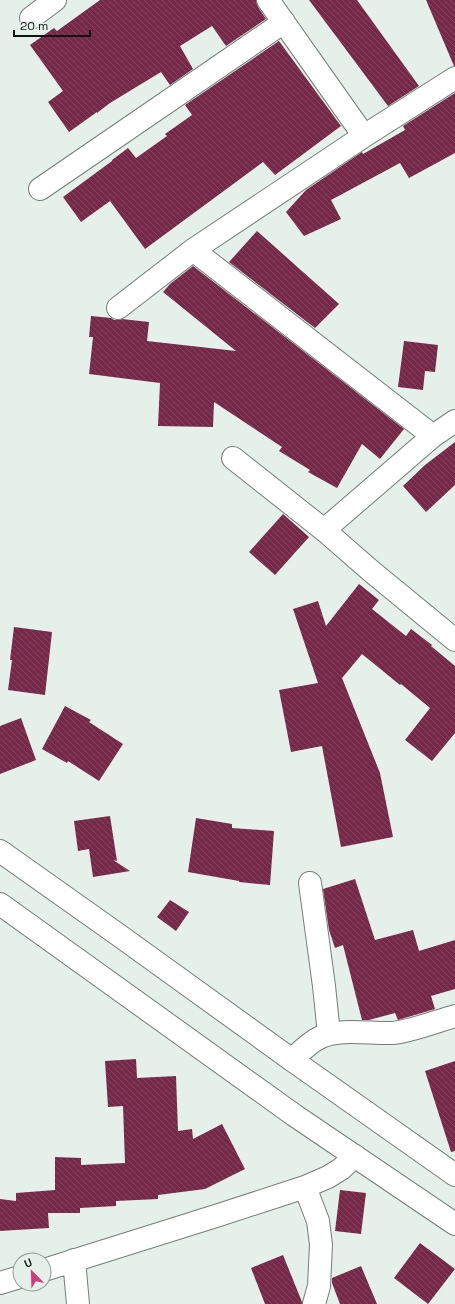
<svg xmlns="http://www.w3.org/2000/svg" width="455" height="1304" viewBox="0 0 455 1304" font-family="'Space Grotesk',sans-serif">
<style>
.building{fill:url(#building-back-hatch)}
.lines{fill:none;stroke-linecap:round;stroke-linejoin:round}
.minor-casing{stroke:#737d78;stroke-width:24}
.highway-casing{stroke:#737d78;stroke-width:24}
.minor{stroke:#fff;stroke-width:22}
.highway{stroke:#fff;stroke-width:22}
</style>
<defs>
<pattern id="building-back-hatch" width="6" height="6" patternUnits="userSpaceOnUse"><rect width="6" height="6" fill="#752848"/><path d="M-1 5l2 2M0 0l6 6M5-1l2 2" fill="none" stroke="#82455e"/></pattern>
</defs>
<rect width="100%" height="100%" fill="#e6f0eb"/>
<path class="building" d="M100,0h156l2,7 8,12 -40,27 -14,-20 -32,20 13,23 -23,16 -9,-13 -51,31 -13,10v-1l-28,20 -21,-30 15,-11 -33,-46 24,-17 3,3z
M309,0h48l62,86 -31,20z
M426,0h29v66h-1z
M279,41l62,85 -66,49 -12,-13 -118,87 -35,-48 -29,21 -18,-25 49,-36v-1l16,-12 8,10 31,-22 -2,-2 27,-19 -7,-10z
M455,93v60l-46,25 -9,-15 -69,37 10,19 -37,17 -18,-24 20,-22 56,-38 1,2 42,-24 -2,-4z
M257,231l82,73 -24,24 -86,-66z
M193,266l211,163 -24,30 -18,-15 -25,44 -29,-16 2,-2 -31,-19 3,-4 -68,-45 -1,25 -55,-1 2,-43 -71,-9 4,-37h-4l2,-21 20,2 3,2h5l3,-1 27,3 -2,19 89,10 -73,-59 7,-8z
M404,341l34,4 -3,27 -10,-1 -2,19 -25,-3z
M455,442v43l-29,27 -23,-26 22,-21z
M283,514l26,23 -34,38 -26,-23z
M359,584l20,16 -7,9 34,27 5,-7 21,16 -1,1 24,20v67l-23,28 -27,-21 25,-32 -29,-24 -1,1 -38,-31 -20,24 38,95 13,64 -52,10 -19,-101 -31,6 -12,-62 39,-7 -25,-74 25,-8 8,25z
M14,627l38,5 -7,63 -37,-5 4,-30h-2z
M65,706l26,14 -2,2 34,22 -24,37 -31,-20 -1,2 -25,-14z
M21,718l15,42 -36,14v-48z
M110,816l7,45 -4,-1 17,11 -37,6 -4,-28 -11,2 -4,-30z
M196,818l36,6v4l42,3 -4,54 -31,-3v-1l-51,-9z
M355,879l20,61 38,-10 6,21 36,-11v49l-24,7 4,13 -37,11 -3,-7 -26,7h-7l-19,-75 -8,3 -6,-18 -6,-41z
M170,900l19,12 -13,19 -19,-14z
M136,1059l1,19 39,-2 2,55 14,-2 1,10 29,-15 23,45 -40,20 -47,6v4l-42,2v5l-36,2v5h-32l1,15 -49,3v-32l16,2v-8l39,-3v-33l26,1v7l44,-2 -2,-57 -15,1 -3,-46z
M455,1061v90l-4,1 -26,-81z
M340,1190l26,3 -5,41 -26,-3z
M420,1243l35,26 -27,35 -34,-26z
M283,1255l19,47v2h-37l-14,-36z
M361,1266l16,38h-37l-8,-21v-5z"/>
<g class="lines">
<defs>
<path id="minor" d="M268,0l96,136
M31,18l24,-18
M40,189l244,-167
M193,250l240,186 -109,94 47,41 84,69
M118,308l75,-58 171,-114 91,-58
M433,436l22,-15
M233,458l91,72
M310,883l14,103 5,48
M292,1060c8,-8 18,-18 29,-23 19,-9 50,-3 72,-4 19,-2 44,-12 62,-17
M305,1187l13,34 3,24 -2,41 -5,18
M74,1260l4,44
M44,1270l175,-55 86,-28 23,-10 13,-8 14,-13
M0,1283l20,-6"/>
<path id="highway" d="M0,851l120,85 172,124 163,115
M0,904l294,211 161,109"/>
</defs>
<use href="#minor" class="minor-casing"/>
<use href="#highway" class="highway-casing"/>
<use href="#minor" class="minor"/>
<use href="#highway" class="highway"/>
</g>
<g transform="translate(32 1272) rotate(337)"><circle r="19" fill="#e6f0eb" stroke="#909894"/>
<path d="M0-3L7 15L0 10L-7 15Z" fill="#c9407b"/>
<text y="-6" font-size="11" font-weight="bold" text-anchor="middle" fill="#101412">U</text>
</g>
<path d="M14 30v6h76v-6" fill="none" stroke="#101412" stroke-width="2"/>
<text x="20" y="30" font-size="12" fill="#101412" stroke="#e6f0eb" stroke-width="3" paint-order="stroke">20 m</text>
</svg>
